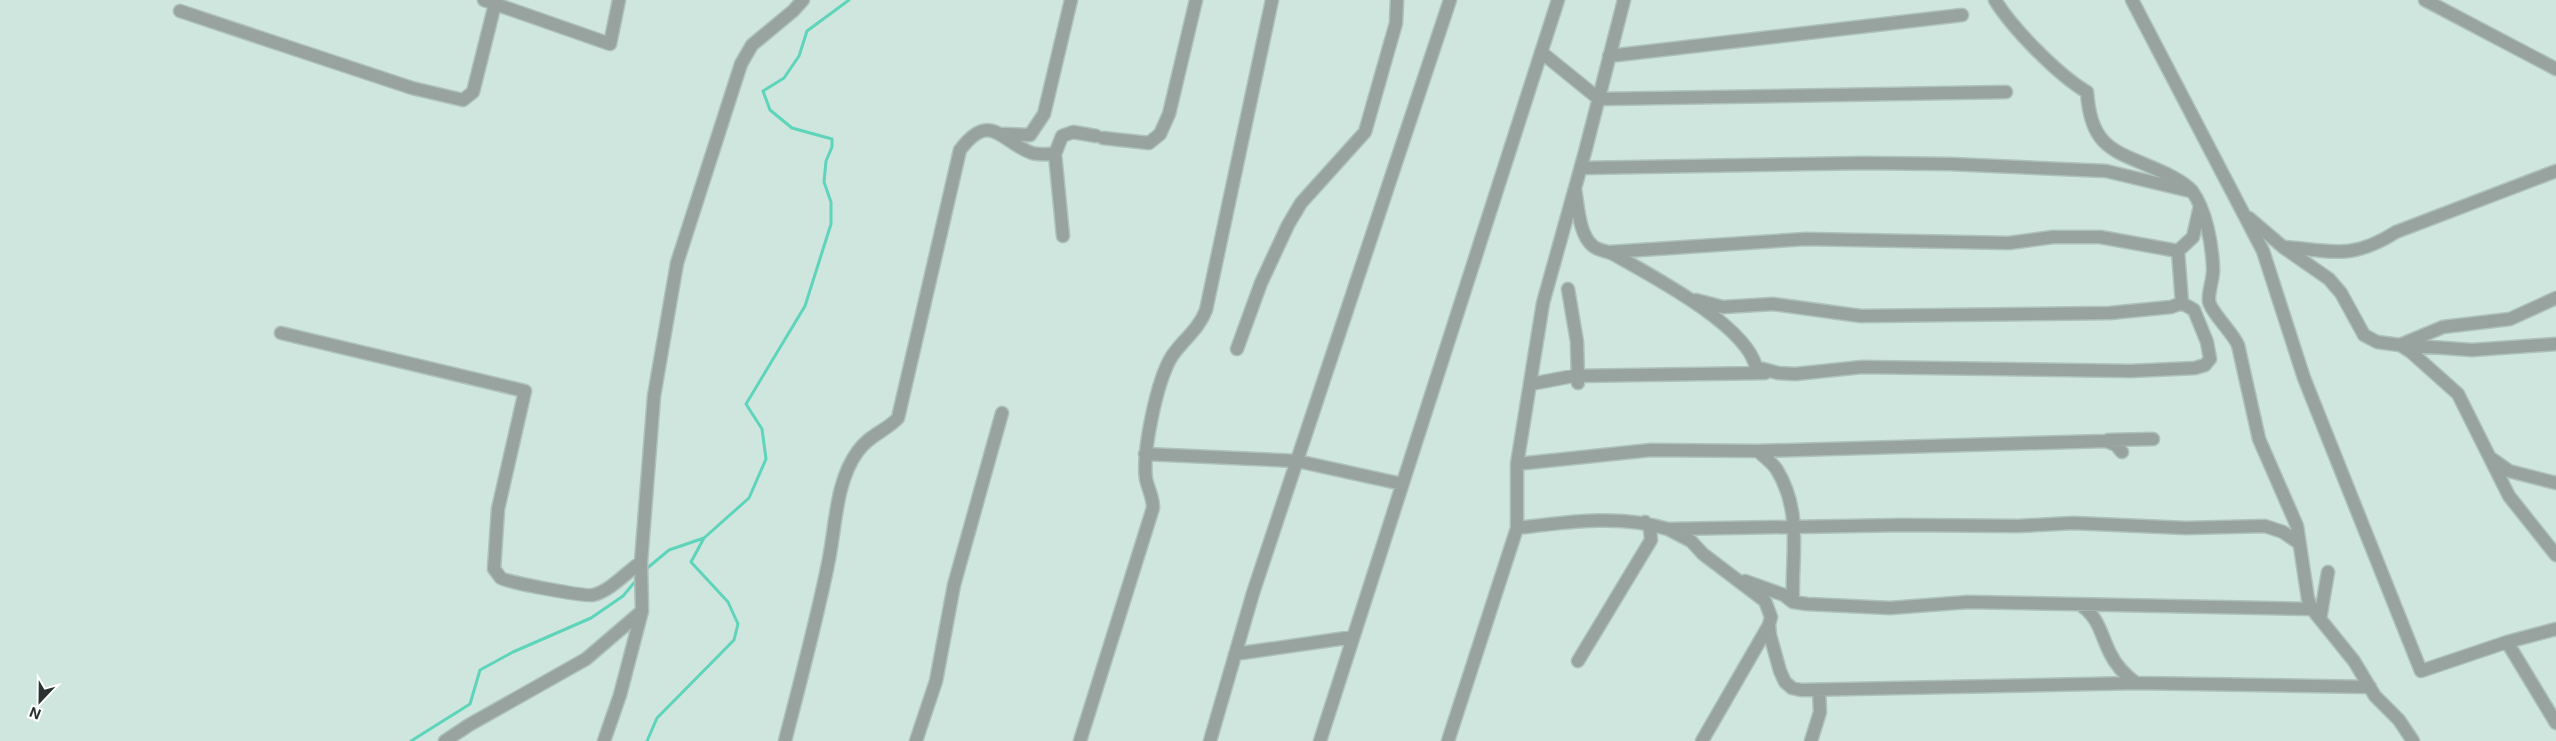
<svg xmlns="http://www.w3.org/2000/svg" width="2556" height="741" viewBox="0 0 2556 741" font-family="Inter,sans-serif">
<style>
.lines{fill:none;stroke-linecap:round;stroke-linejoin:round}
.stream{stroke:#5ed4bb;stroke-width:3}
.minor-casing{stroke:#aec2bc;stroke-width:15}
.minor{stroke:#98a29f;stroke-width:12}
</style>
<rect width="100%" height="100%" fill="#cfe6df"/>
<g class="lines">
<path class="stream" d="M645,570l24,-20 35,-12
M411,741l59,-37 10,-34 33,-18 78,-34 32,-22 15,-18
M647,741l10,-23 77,-78 4,-16 -10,-22 -37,-40 13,-24 45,-40 17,-39 -4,-30 -16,-25 59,-98 26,-82v-22l-7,-20 2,-21 6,-14v-8l-40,-11 -22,-18 -7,-19 21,-13 15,-22 8,-25 42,-31"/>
<defs>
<path id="minor" d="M484,0l126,44 9,-44
M1995,0c17,28 63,75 92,92 4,61 32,59 80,82 9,5 18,9 25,17 14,19 20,53 21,76 1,12 -5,23 -4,34 1,10 24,32 29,44l21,94 38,87 11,73 4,10 42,52 21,35 24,24 14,21
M2132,0l131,251 41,127 117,293 86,-29 49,81
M2425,0l131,69
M180,11l232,77 51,12 10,-8 22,-88
M1541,52l58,47 407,-7
M1609,56l353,-41
M1004,134l26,1 14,-21 27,-114
M1103,138l46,5 11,-9 9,-20 27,-114
M1055,154l8,82
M1581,168l283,-5 86,1 156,7 84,20
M1575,189c3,17 4,46 18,57 6,5 15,5 22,9 37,21 131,70 141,112l22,6 17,1 67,-7 269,4 64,-3 10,-3 5,-6 -3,-17 -13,-32 -12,-7 -4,-52 15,-14 7,-31
M2249,218l34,29 46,32 12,14 23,42 13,7 23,3 11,7 47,42 51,102 47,59
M2285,247c48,4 67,13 111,-15l160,-61
M1610,252l196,-13 203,4 44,-6h47l78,14
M1568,289l9,53 1,41
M1696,300l27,7 50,-3 88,12 249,-3 61,-6 11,-4
M281,333l244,58 -27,118 -4,60c2,2 5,7 7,9 5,4 85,19 92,17 17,-4 34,-23 48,-33
M2400,345l43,-18 67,-8 46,-21
M2403,345l69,5 84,-6
M1237,349l24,-66 27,-58 13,-22 64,-71 31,-109 1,-23
M1531,384l42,-8 192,-3
M2108,440l45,-1
M1758,451c6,6 15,12 19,19 26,43 14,85 16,132
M1145,454l152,7 105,23
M2492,459l17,12 47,12
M1517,464l134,-14 107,1 348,-10 10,4 6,7
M1517,528c50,-6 102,-14 151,1l236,-4 114,1 55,-3 113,5 79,-2 18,6 16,11
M1668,529l23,12 12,13 62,47 6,16 -2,8 1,10 10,36 5,11 7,6 9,2 335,-7 234,4
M1745,581l39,14 9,7 14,2 83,4 78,-6 344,7
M2082,606c17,12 19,29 28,47 6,13 15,22 26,30
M2320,619l8,-47
M2507,642l49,-13
M1235,654l118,-17
M1578,661l73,-121 -1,-11 -5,-7
M445,741l24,-16 117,-66 56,-48
M604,741l16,-46 22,-84 -1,-49 13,-166 23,-133 64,-199 11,-19 41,-34 10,-11
M785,741c15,-59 31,-118 43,-177 8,-37 7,-82 30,-113 11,-16 28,-20 40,-33l62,-268c31,-41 42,-7 72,3 7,2 16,1 23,1l7,-18 11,-4 23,4
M916,741l20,-60 18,-96 48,-172
M1080,741l73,-233c0,-13 -5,-18 -7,-29 -4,-27 11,-99 26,-123 11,-16 27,-27 34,-46l66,-310
M1210,741l43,-148 197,-593
M1320,741l238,-741
M1448,741l69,-213v-64l26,-161 42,-151 39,-152
M1702,741l67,-116
M1811,741l9,-29 -1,-22"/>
</defs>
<use href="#minor" class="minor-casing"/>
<use href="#minor" class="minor"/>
</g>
<g transform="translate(40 701) rotate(202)" stroke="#ffffff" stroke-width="4" paint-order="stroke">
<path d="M0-4L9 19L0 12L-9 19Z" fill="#293230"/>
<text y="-8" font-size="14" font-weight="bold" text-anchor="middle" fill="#293230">N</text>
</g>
</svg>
